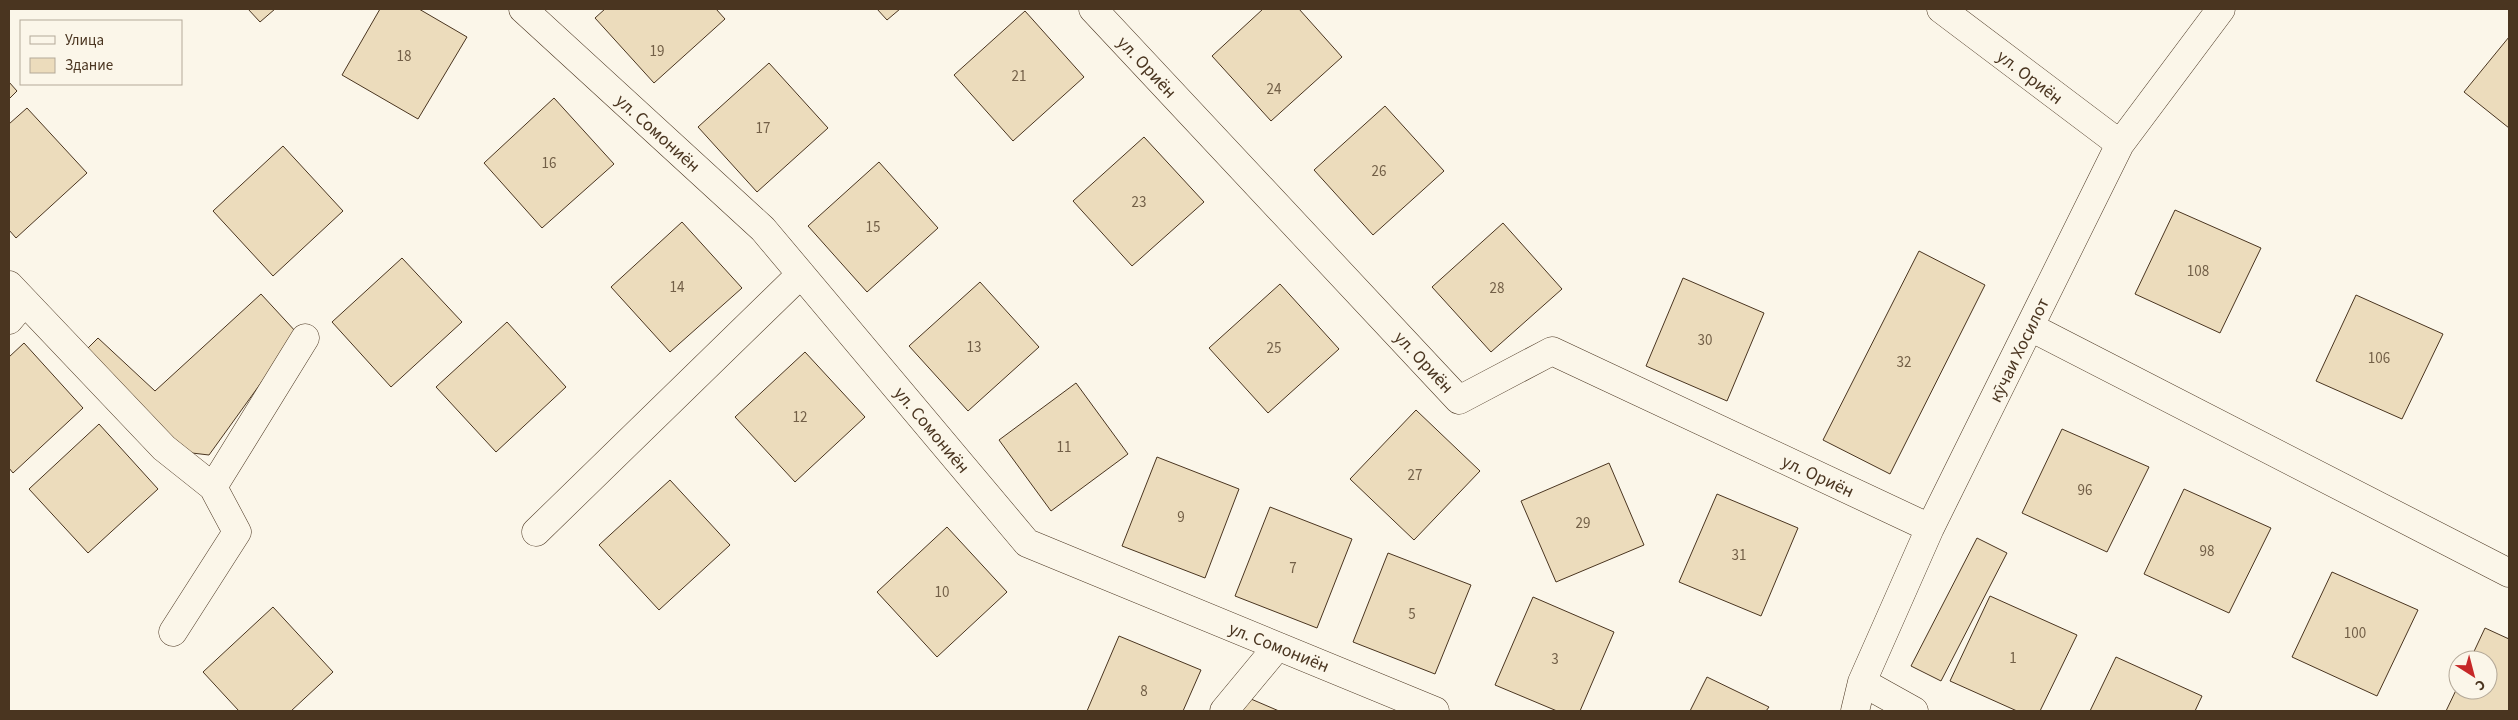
<svg xmlns="http://www.w3.org/2000/svg" width="2518" height="720" viewBox="0 0 2518 720" font-family="'Source Sans 3',sans-serif">
<style>
.building{fill:#ecdcbc;stroke:#4a3520}
.lines{fill:none;stroke-linecap:round;stroke-linejoin:round}
.street-casing{stroke:#4a3520;stroke-width:29}
.street{stroke:#fbf6e9;stroke-width:28}
.labels{text-anchor:middle;stroke-width:4;stroke-linejoin:round;paint-order:stroke}
.number-label{font-size:15px;fill:#725f47}
.street-label{font-size:18px;fill:#4a3520;stroke:#fbf6e9}
</style>
<rect width="100%" height="100%" fill="#fbf6e9"/>
<path class="building" d="M248,9h27l-15,13z
M380,9h39l48,28 -49,82 -76,-44z
M605,9h111l9,10 -71,64 -59,-65z
M877,9h23l-13,11z
M1263,9h36l43,48 -71,64 -59,-65z
M1025,11l59,66 -71,64 -59,-66z
M2509,37v91l-45,-36z
M769,63l59,65 -71,64 -59,-65z
M9,82l8,9 -8,8z
M554,98l60,66 -72,64 -58,-65z
M1385,106l59,65 -71,64 -59,-65z
M27,108l60,65 -71,65 -7,-8v-106z
M1144,137l60,65 -72,64 -59,-65z
M283,146l60,65 -70,65 -60,-65z
M879,162l59,66 -71,64 -59,-66z
M2175,210l86,38 -41,85 -85,-39z
M682,222l60,66 -72,64 -59,-65z
M1503,223l59,66 -71,63 -59,-65z
M1919,251l66,34 -95,189 -67,-34z
M402,258l60,64 -71,65 -59,-65z
M1683,278l81,35 -37,88 -81,-35z
M980,282l59,65 -71,64 -59,-65z
M1280,284l59,65 -71,64 -59,-65z
M261,294l36,39 -88,122 -34,-4 -94,-96 17,-17 57,53z
M2356,295l87,39 -41,85 -86,-38z
M507,322l59,65 -70,65 -60,-65z
M24,343l59,65 -70,65 -4,-5v-111z
M805,352l60,65 -70,65 -60,-65z
M1076,383l52,71 -77,57 -52,-71z
M1416,410l64,61 -66,69 -64,-61z
M99,424l59,65 -70,64 -59,-64z
M2062,429l87,38 -42,85 -85,-39z
M1157,457l82,32 -34,89 -83,-32z
M1609,463l35,82 -88,37 -35,-81z
M670,480l60,65 -71,65 -60,-65z
M2184,489l87,39 -42,85 -85,-39z
M1717,494l81,34 -37,88 -82,-34z
M1270,507l82,32 -35,89 -82,-32z
M947,527l60,65 -70,65 -60,-65z
M1977,538l30,15 -66,128 -30,-15z
M1388,553l83,32 -36,89 -82,-32z
M2332,572l86,38 -41,86 -85,-39z
M1990,596l87,39 -37,76h-23l-67,-30z
M1533,597l81,35 -34,79h-23l-62,-26z
M273,607l60,65 -42,39h-52l-36,-39z
M2485,628l24,11v72h-63l12,-25v4h30v-30h-18z
M1119,636l82,34 -18,41h-96z
M2116,657l86,39 -7,15h-105z
M1707,677l62,30 -3,4h-76z
M1244,696l35,15h-42z"/>
<g class="lines">
<defs>
<path id="street" d="M523,9l240,220 264,314 408,168
M1093,9l366,391 93,-49 378,177
M1941,9l179,135
M9,285l155,163 49,39 92,-149
M9,320l15,-18
M2030,327l479,246
M536,532l265,-258
M173,632l64,-100 -24,-45
M1862,682l52,29
M1224,711l53,-64
M1855,711l7,-29 68,-154 190,-384 101,-135"/>
</defs>
<use href="#street" class="street-casing"/>
<use href="#street" class="street"/>
</g>
<g class="labels">
<g class="number-label">
<text x="657" y="56">19</text>
<text x="404" y="61">18</text>
<text x="1019" y="81">21</text>
<text x="1274" y="94">24</text>
<text x="763" y="133">17</text>
<text x="549" y="168">16</text>
<text x="1379" y="176">26</text>
<text x="1139" y="207">23</text>
<text x="873" y="232">15</text>
<text x="2198" y="276">108</text>
<text x="677" y="292">14</text>
<text x="1497" y="293">28</text>
<text x="1705" y="345">30</text>
<text x="974" y="352">13</text>
<text x="1274" y="353">25</text>
<text x="2379" y="363">106</text>
<text x="1904" y="367">32</text>
<text x="800" y="422">12</text>
<text x="1064" y="452">11</text>
<text x="1415" y="480">27</text>
<text x="2085" y="495">96</text>
<text x="1181" y="522">9</text>
<text x="1583" y="528">29</text>
<text x="2207" y="556">98</text>
<text x="1739" y="560">31</text>
<text x="1293" y="573">7</text>
<text x="942" y="597">10</text>
<text x="1412" y="619">5</text>
<text x="2355" y="638">100</text>
<text x="2013" y="663">1</text>
<text x="1555" y="664">3</text>
<text x="1144" y="696">8</text>
</g>
<g class="street-label">
<text transform="translate(1147 67) rotate(47)" y="6">ул. Ориён</text>
<text transform="translate(2030 77) rotate(37)" y="6">ул. Ориён</text>
<text transform="translate(658 133) rotate(42)" y="6">ул. Сомониён</text>
<text transform="translate(2019 350) rotate(-64)" y="6">кӯчаи Хосилот</text>
<text transform="translate(1424 362) rotate(47)" y="6">ул. Ориён</text>
<text transform="translate(932 430) rotate(50)" y="6">ул. Сомониён</text>
<text transform="translate(1818 476) rotate(25)" y="6">ул. Ориён</text>
<text transform="translate(1279 647) rotate(22)" y="6">ул. Сомониён</text>
</g>
</g>
<rect width="2518" height="720" fill="none" stroke="#4a3520" stroke-width="20"/>
<rect x="20" y="20" width="162" height="65" fill="#fbf6e9" stroke="#b4a999"/>
<rect x="30" y="36" width="25" height="8" fill="#fbf6e9" stroke="#b4a999"/>
<text x="65" y="45" font-size="15" fill="#4a3520">Улица</text>
<rect x="30" y="58" width="25" height="15" fill="#ecdcbc" stroke="#b4a999"/>
<text x="65" y="70" font-size="15" fill="#4a3520">Здание</text>
<g transform="translate(2473 675) rotate(144)"><circle r="24" fill="#fbf6e9" stroke="#b4a999"/>
<path d="M0-4L9 19L0 12L-9 19Z" fill="#c62828"/>
<text y="-8" font-size="14" font-weight="bold" text-anchor="middle" fill="#4a3520">С</text>
</g>
</svg>
